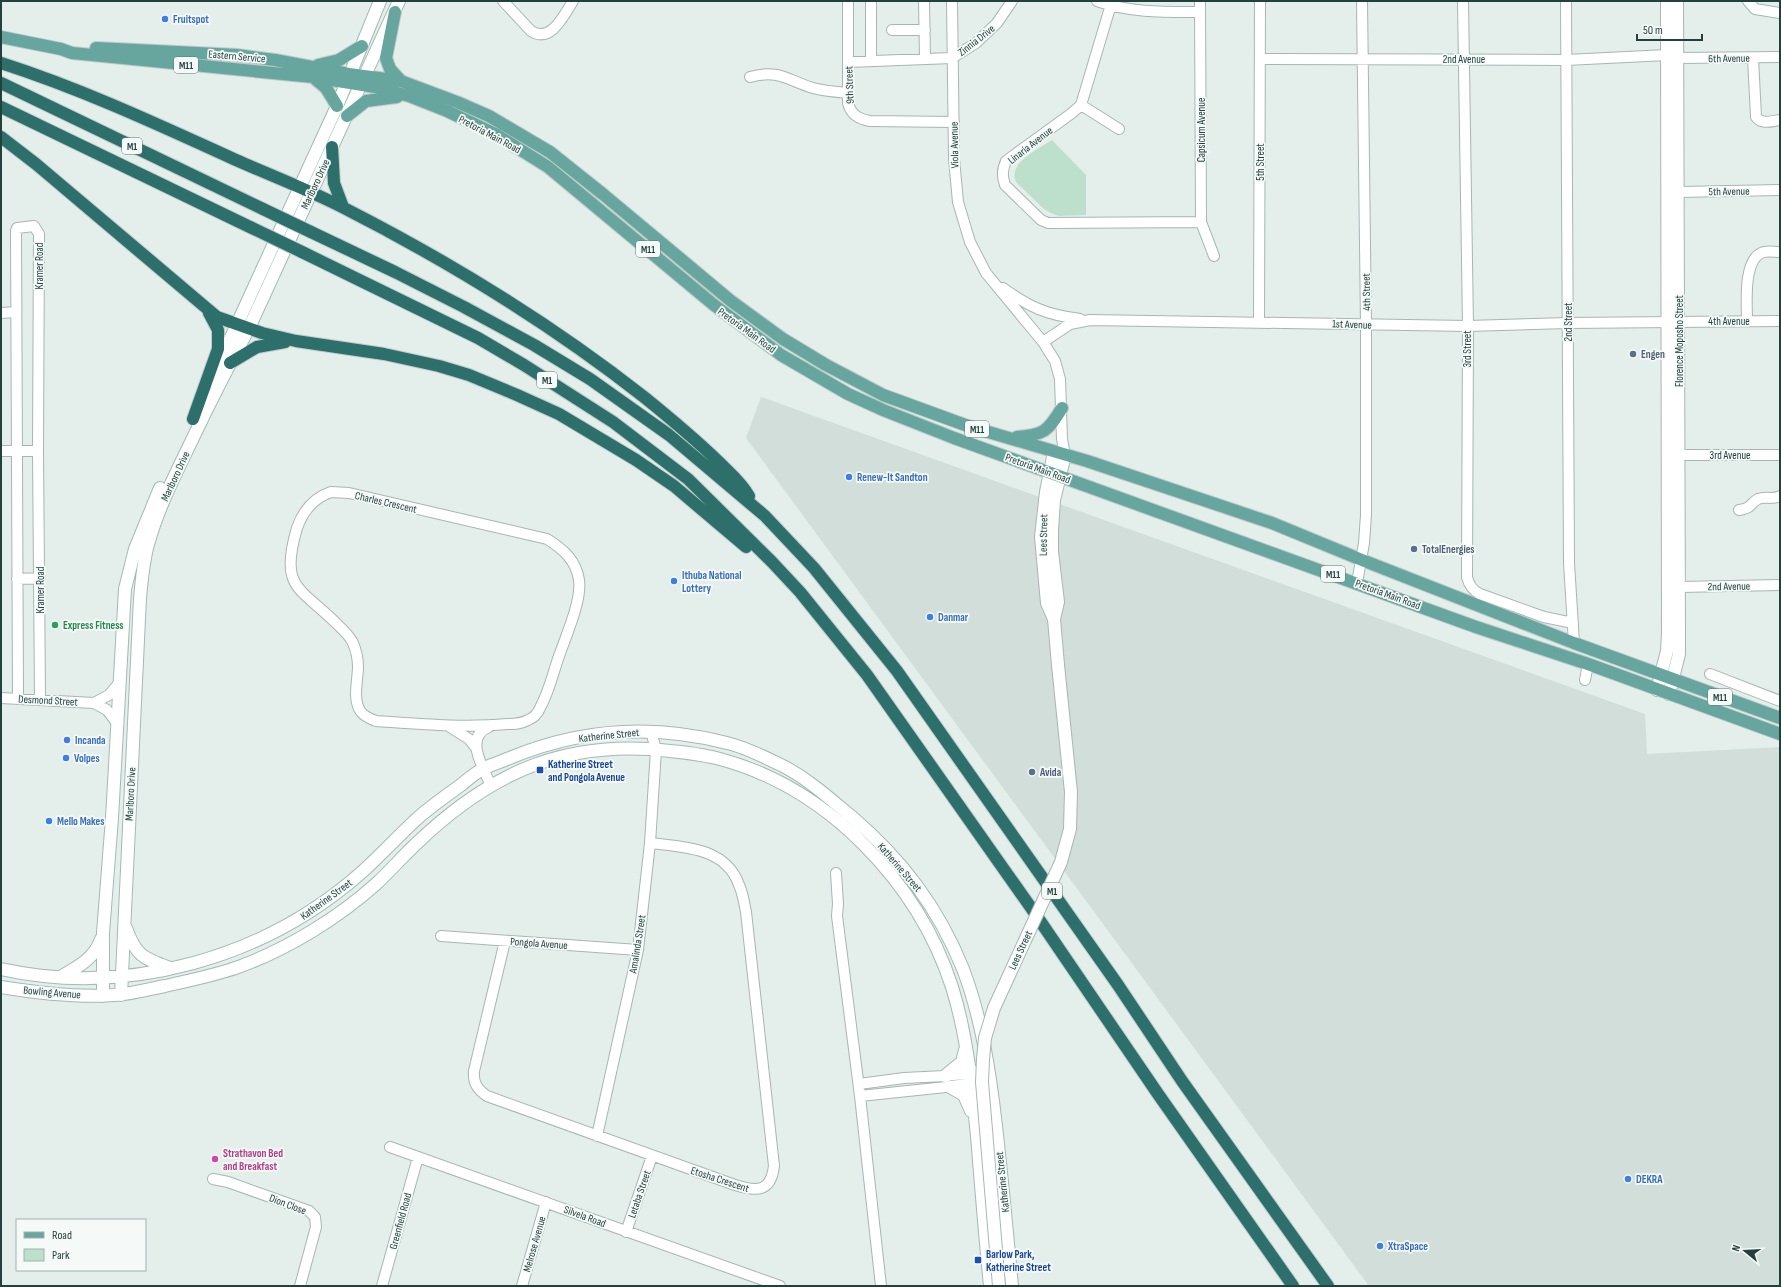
<svg xmlns="http://www.w3.org/2000/svg" width="1781" height="1287" viewBox="0 0 1781 1287" font-family="'Sofia Sans Condensed',sans-serif">
<style>
.built{fill:#d2deda}
.green{fill:#bce0cb}
.lines{fill:none;stroke-linecap:round;stroke-linejoin:round}
.minor-casing{stroke:#a6b7b3;stroke-width:12}
.tertiary-casing{stroke:#a6b7b3;stroke-width:14}
.secondary-casing{stroke:#a2bab5;stroke-width:14}
.primary-casing{stroke:#c1cac9;stroke-width:14}
.motorway-casing{stroke:#c1cac9;stroke-width:14}
.minor{stroke:#fff;stroke-width:10}
.tertiary{stroke:#fff;stroke-width:12}
.secondary{stroke:#fff;stroke-width:12}
.primary{stroke:#67a69f;stroke-width:12}
.motorway{stroke:#2c6f6b;stroke-width:12}
.tertiary-bridge-casing{stroke:#a6b7b3;stroke-width:14;stroke-linecap:butt}
.motorway-bridge-casing{stroke:#c1cac9;stroke-width:14;stroke-linecap:butt}
.tertiary-bridge{stroke:#fff;stroke-width:12}
.motorway-bridge{stroke:#2c6f6b;stroke-width:12}
.shop-dot{fill:#3f7fe0;stroke:#f5faf8;stroke-width:1.5}
.service-dot{fill:#5c6f8a;stroke:#f5faf8;stroke-width:1.5}
.leisure-dot{fill:#2e9e5b;stroke:#f5faf8;stroke-width:1.5}
.transit-dot{fill:#1a4fb4;stroke:#f5faf8;stroke-width:1.5}
.hotel-dot{fill:#d1479c;stroke:#f5faf8;stroke-width:1.5}
.labels{text-anchor:middle;stroke-width:3.5;stroke-linejoin:round;paint-order:stroke}
.shield{fill:#f5faf8;stroke:#617875;stroke-width:1}
.shield-label{font-size:10px;font-weight:bold;fill:#22413d}
.shop-label{font-size:11px;font-weight:bold;fill:#366cbe;stroke:#f5faf8;text-anchor:start}
.street-label{font-size:11px;fill:#22413d;stroke:#f5faf8}
.service-label{font-size:11px;font-weight:bold;fill:#4e5e75;stroke:#f5faf8;text-anchor:start}
.leisure-label{font-size:11px;font-weight:bold;fill:#27864d;stroke:#f5faf8;text-anchor:start}
.transit-label{font-size:11px;font-weight:bold;fill:#164399;stroke:#f5faf8;text-anchor:start}
.hotel-label{font-size:11px;font-weight:bold;fill:#b23c85;stroke:#f5faf8;text-anchor:start}
</style>
<rect width="100%" height="100%" fill="#e4eeeb"/>
<path class="built" d="M761,397l884,317 2,40 133,-7v539h-411l-623,-848z"/>
<path class="green" d="M1052,140l34,35v40l-27,1 -8,-3 -7,-4 -28,-27c-9,-19 23,-33 36,-42z"/>
<g class="lines">
<defs>
<path id="minor" d="M503,1l28,30c20,13 33,-16 42,-30
M848,1v102c3,12 11,16 22,18l84,1
M924,1l1,58
M952,1l2,158 4,43 12,40 16,31 57,69 12,19 5,18 2,60 3,16
M1097,1c34,12 68,11 103,11
M1112,1l-31,104 -9,8 -66,48c-4,9 -4,15 -1,24l36,35 7,3 153,-1
M1200,1l1,221 13,34
M1463,1l5,325 -1,251c2,8 5,13 13,17l64,23 29,6
M1566,1l3,562 5,80
M1748,1l7,8 25,4
M892,30h33
M1677,58l103,-1
M1753,58l3,59c6,8 16,4 24,3
M1261,59l305,1 101,-5
M871,61v-60
M848,62l104,-4 24,-15 21,-20 15,-22
M750,77c29,-8 37,3 63,11 11,3 24,4 35,5
M1081,105l38,24
M1679,192l101,-2
M1003,288c26,19 44,27 77,31
M1,313l15,-1
M1747,321c0,-17 -4,-59 14,-68 6,-3 13,-1 19,-1
M1259,323l1,-322
M1043,342l27,-18 20,-4 378,6 100,-3 212,-2
M1,451h37
M1679,455h101
M331,492l18,1 198,46c16,10 29,21 32,41 3,20 -13,56 -20,76 -6,17 -10,36 -19,52 -2,5 -7,10 -12,12 -7,4 -14,4 -21,4 -44,4 -87,0 -131,-3 -5,-2 -11,-4 -15,-9 -9,-12 -3,-32 -3,-45 0,-7 -2,-17 -5,-24 -3,-7 -10,-13 -16,-19 -37,-37 -58,-35 -40,-96 6,-17 16,-30 34,-36z
M1739,510c14,-2 11,-7 19,-11 7,-3 15,1 22,-3
M17,579l23,-1
M1357,583l7,-40 2,-28v-190l-4,-324
M1679,587l101,-2
M1710,674l70,27
M1585,680l3,-16
M1,698l93,5 15,-8 10,-12
M18,698l-2,-467 1,-3 17,-2 5,8 -1,217 2,248
M94,703l13,7 10,13
M450,727l19,12 7,9
M489,727c-26,10 -5,42 2,59
M836,873l2,31 -1,12 23,180 21,190
M441,936l197,14
M505,941l-31,130c-1,12 3,18 13,25l248,89c22,7 36,7 39,-19l-28,-254c-2,-9 -3,-19 -7,-27 -13,-38 -56,-38 -89,-42
M859,1084l45,-6 41,-2 26,-3 6,-2
M860,1096l86,-9 32,-5
M597,1136l41,-186 12,-107 6,-93 -5,-19
M390,1147l390,139
M213,1179l15,3 81,29 6,6 1,10 -16,59
M626,1232l26,-76
M382,1286l36,-129
M522,1286l24,-84"/>
<path id="tertiary" d="M1054,452l-8,40 -5,45 6,66 7,16 4,46
M1054,619l4,-17 -6,-50v-22l2,-30 11,-45
M1657,690l10,-39 1,-18 -1,-632
M1669,694l10,-40v-21l-2,-632"/>
<path id="secondary" d="M211,381l126,-275 43,-105
M126,928c10,28 17,30 44,40
M1,969c127,28 264,-11 361,-97 20,-18 38,-38 58,-56 13,-11 27,-21 41,-31 7,-6 15,-13 24,-17 8,-4 18,-7 27,-11 69,-28 142,-33 215,-14 18,4 37,14 54,22 26,13 48,33 71,52 50,43 86,90 111,152 19,50 27,104 33,157 6,53 11,106 16,160
M62,976c16,-9 33,-18 39,-37
M1,987c37,6 76,11 114,8 17,-1 34,-6 50,-9 26,-6 52,-11 76,-20 48,-18 97,-48 135,-82 14,-13 27,-28 41,-41 27,-26 58,-50 92,-67 43,-22 93,-30 140,-27 24,2 48,4 71,10 108,29 198,123 232,228 15,48 20,99 25,149 4,50 8,100 13,150
M121,995l19,-397c2,-19 3,-38 9,-57 10,-35 27,-68 43,-101 18,-38 37,-75 57,-112l150,-327
M103,996v-63l9,-115 13,-229 10,-40 25,-61
M945,1076l17,-14 3,-12
M950,1087l14,8 7,16"/>
<path id="primary" d="M395,12l-9,46 4,11 11,12
M1,37l60,12 11,4 241,24 62,10 34,9 38,15 50,24 51,32 166,138 67,50 67,39 35,16 71,28 522,189 112,37 192,70
M96,48l141,7 38,5 74,14 52,7 56,21 32,14 61,36 54,43 127,106 52,38 43,26 57,30 85,31 119,35 185,62 90,37 212,83 206,75
M318,65l21,-5 23,-14
M314,78l12,10 11,18
M347,116l19,-15 31,-4
M1017,437c27,-2 31,-6 45,-29"/>
<path id="motorway" d="M1,63c81,26 158,62 235,97 36,16 73,30 108,48 106,54 207,116 300,189 26,21 52,43 76,66 10,10 22,20 29,33
M1,83l262,126
M1,107l251,121
M1,137l35,27 181,153 45,16 34,8 88,13 55,12 30,9 48,20 42,19 77,46 38,26 72,61
M332,147l2,36 9,24
M311,232l84,40 69,35 70,38 56,34 79,56 96,81 49,52 83,103 221,314 64,96 146,205
M302,252l176,86 46,27 89,57 75,57 84,83 28,30 67,83 167,237 124,182 135,192
M230,363l27,-16 28,-5
M193,419l25,-70v-19l-9,-17"/>
</defs>
<use href="#minor" class="minor-casing"/>
<use href="#tertiary" class="tertiary-casing"/>
<use href="#secondary" class="secondary-casing"/>
<use href="#primary" class="primary-casing"/>
<use href="#motorway" class="motorway-casing"/>
<use href="#minor" class="minor"/>
<use href="#tertiary" class="tertiary"/>
<use href="#secondary" class="secondary"/>
<use href="#primary" class="primary"/>
<use href="#motorway" class="motorway"/>
<defs>
<path id="tertiary-bridge" d="M999,1286l-17,-204 1,-23 2,-21 9,-30 67,-146 9,-33 1,-37 -13,-127"/>
<path id="motorway-bridge" d="M263,209l48,23
M252,228l50,24"/>
</defs>
<use href="#tertiary-bridge" class="tertiary-bridge-casing"/>
<use href="#motorway-bridge" class="motorway-bridge-casing"/>
<use href="#tertiary-bridge" class="tertiary-bridge"/>
<use href="#motorway-bridge" class="motorway-bridge"/>
</g>
<g class="shop-dot">
<circle cx="165" cy="19" r="4"/>
<circle cx="849" cy="477" r="4"/>
<circle cx="674" cy="581" r="4"/>
<circle cx="930" cy="617" r="4"/>
<circle cx="67" cy="740" r="4"/>
<circle cx="66" cy="758" r="4"/>
<circle cx="49" cy="821" r="4"/>
<circle cx="1628" cy="1179" r="4"/>
<circle cx="1380" cy="1246" r="4"/>
</g>
<g class="service-dot">
<circle cx="1633" cy="354" r="4"/>
<circle cx="1414" cy="549" r="4"/>
<circle cx="1032" cy="772" r="4"/>
</g>
<circle class="leisure-dot" cx="55" cy="625" r="4"/>
<g class="transit-dot">
<rect x="536" y="766" width="8" height="8" rx="2"/>
<rect x="974" y="1256" width="8" height="8" rx="2"/>
</g>
<circle class="hotel-dot" cx="215" cy="1159" r="4"/>
<g class="labels">
<g class="shield">
<rect x="174" y="57" width="24" height="16" rx="3"/>
<rect x="122" y="138" width="20" height="16" rx="3"/>
<rect x="636" y="241" width="24" height="16" rx="3"/>
<rect x="537" y="372" width="20" height="16" rx="3"/>
<rect x="965" y="421" width="24" height="16" rx="3"/>
<rect x="1321" y="566" width="24" height="16" rx="3"/>
<rect x="1708" y="689" width="24" height="16" rx="3"/>
<rect x="1042" y="883" width="20" height="16" rx="3"/>
</g>
<g class="shield-label">
<text x="186" y="69">M11</text>
<text x="132" y="150">M1</text>
<text x="648" y="253">M11</text>
<text x="547" y="384">M1</text>
<text x="977" y="433">M11</text>
<text x="1333" y="578">M11</text>
<text x="1720" y="701">M11</text>
<text x="1052" y="895">M1</text>
</g>
<g class="shop-label">
<text x="173" y="23">Fruitspot</text>
<text x="857" y="481">Renew-It Sandton</text>
<text x="682" y="579">Ithuba National<tspan x="682" dy="13">Lottery</tspan></text>
<text x="938" y="621">Danmar</text>
<text x="75" y="744">Incanda</text>
<text x="74" y="762">Volpes</text>
<text x="57" y="825">Mello Makes</text>
<text x="1636" y="1183">DEKRA</text>
<text x="1388" y="1250">XtraSpace</text>
</g>
<g class="street-label">
<text transform="translate(976 40) rotate(-38)" y="4">Zinnia Drive</text>
<text transform="translate(237 56) rotate(5)" y="4">Eastern Service</text>
<text transform="translate(1729 58) rotate(-1)" y="4">6th Avenue</text>
<text x="1464" y="63">2nd Avenue</text>
<text transform="translate(849 85) rotate(-92)" y="4">9th Street</text>
<text transform="translate(1201 130) rotate(-90)" y="4">Capsicum Avenue</text>
<text transform="translate(490 134) rotate(28)" y="4">Pretoria Main Road</text>
<text transform="translate(954 145) rotate(-91)" y="4">Viola Avenue</text>
<text transform="translate(1030 145) rotate(-38)" y="4">Linaria Avenue</text>
<text transform="translate(1260 162) rotate(-90)" y="4">5th Street</text>
<text transform="translate(315 184) rotate(-65)" y="4">Marlboro Drive</text>
<text transform="translate(1729 191) rotate(-1)" y="4">5th Avenue</text>
<text transform="translate(39 266) rotate(-90)" y="4">Kramer Road</text>
<text transform="translate(1366 292) rotate(-91)" y="4">4th Street</text>
<text x="1729" y="325">4th Avenue</text>
<text transform="translate(1568 322) rotate(-90)" y="4">2nd Street</text>
<text transform="translate(1352 324) rotate(2)" y="4">1st Avenue</text>
<text transform="translate(747 330) rotate(36)" y="4">Pretoria Main Road</text>
<text transform="translate(1679 341) rotate(-90)" y="4">Florence Moposho Street</text>
<text transform="translate(1467 349) rotate(-90)" y="4">3rd Street</text>
<text x="1730" y="459">3rd Avenue</text>
<text transform="translate(1038 468) rotate(20)" y="4">Pretoria Main Road</text>
<text transform="translate(175 476) rotate(-65)" y="4">Marlboro Drive</text>
<text transform="translate(386 502) rotate(13)" y="4">Charles Crescent</text>
<text transform="translate(1043 535) rotate(-89)" y="4">Lees Street</text>
<text transform="translate(1729 586) rotate(-1)" y="4">2nd Avenue</text>
<text transform="translate(40 590) rotate(-90)" y="4">Kramer Road</text>
<text transform="translate(1388 594) rotate(20)" y="4">Pretoria Main Road</text>
<text transform="translate(48 700) rotate(3)" y="4">Desmond Street</text>
<text transform="translate(609 735) rotate(-6)" y="4">Katherine Street</text>
<text transform="translate(130 794) rotate(-87)" y="4">Marlboro Drive</text>
<text transform="translate(900 867) rotate(49)" y="4">Katherine Street</text>
<text transform="translate(326 899) rotate(-36)" y="4">Katherine Street</text>
<text transform="translate(539 943) rotate(4)" y="4">Pongola Avenue</text>
<text transform="translate(637 944) rotate(-81)" y="4">Amalinda Street</text>
<text transform="translate(1020 950) rotate(-65)" y="4">Lees Street</text>
<text transform="translate(52 992) rotate(5)" y="4">Bowling Avenue</text>
<text transform="translate(720 1179) rotate(18)" y="4">Etosha Crescent</text>
<text transform="translate(1002 1182) rotate(-96)" y="4">Katherine Street</text>
<text transform="translate(639 1194) rotate(-71)" y="4">Letaba Street</text>
<text transform="translate(288 1204) rotate(21)" y="4">Dion Close</text>
<text transform="translate(585 1216) rotate(20)" y="4">Silvela Road</text>
<text transform="translate(400 1221) rotate(-75)" y="4">Greenfield Road</text>
<text transform="translate(534 1244) rotate(-74)" y="4">Melrose Avenue</text>
</g>
<g class="service-label">
<text x="1641" y="358">Engen</text>
<text x="1422" y="553">TotalEnergies</text>
<text x="1040" y="776">Avida</text>
</g>
<g class="leisure-label">
<text x="63" y="629">Express Fitness</text>
</g>
<g class="transit-label">
<text x="548" y="768">Katherine Street<tspan x="548" dy="13">and Pongola Avenue</tspan></text>
<text x="986" y="1258">Barlow Park,<tspan x="986" dy="13">Katherine Street</tspan></text>
</g>
<g class="hotel-label">
<text x="223" y="1157">Strathavon Bed<tspan x="223" dy="13">and Breakfast</tspan></text>
</g>
</g>
<rect width="1781" height="1287" fill="none" stroke="#22413d" stroke-width="4"/>
<rect x="16" y="1219" width="130" height="52" fill="#f5faf8" stroke="#a1b0ad"/>
<rect x="24" y="1232" width="20" height="6" fill="#67a69f" stroke="#a1b0ad"/>
<text x="52" y="1239" font-size="12" fill="#22413d">Road</text>
<rect x="24" y="1249" width="20" height="12" fill="#bce0cb" stroke="#a1b0ad"/>
<text x="52" y="1259" font-size="12" fill="#22413d">Park</text>
<g transform="translate(1745 1251) rotate(288)" stroke="#f5faf8" stroke-width="3" paint-order="stroke">
<path d="M0-3L7 15L0 10L-7 15Z" fill="#22413d"/>
<text y="-6" font-size="11" font-weight="bold" text-anchor="middle" fill="#22413d">N</text>
</g>
<path d="M1637 34v6h65v-6" fill="none" stroke="#22413d" stroke-width="2"/>
<text x="1643" y="34" font-size="12" fill="#22413d" stroke="#f5faf8" stroke-width="3" paint-order="stroke">50 m</text>
</svg>
